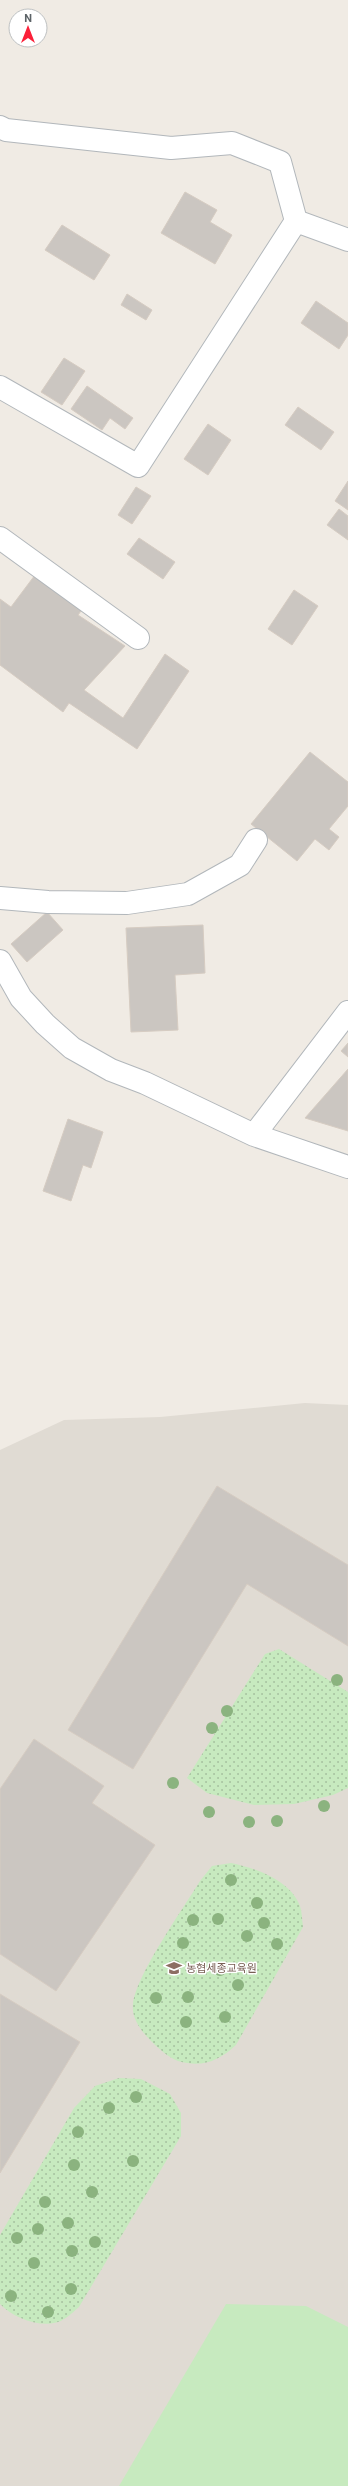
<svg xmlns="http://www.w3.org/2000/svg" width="348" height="2486" viewBox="0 0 348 2486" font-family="Roboto,'Noto Sans KR',sans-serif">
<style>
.education{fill:#e0dbd3}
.green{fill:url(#green-dots)}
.pitch{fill:#c7eabf}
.building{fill:#cbc6c1;stroke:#d6ccc2}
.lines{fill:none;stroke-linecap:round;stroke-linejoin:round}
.minor-casing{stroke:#b2b7bb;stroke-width:24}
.minor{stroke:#fff;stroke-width:22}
.tree{fill:#8bb37f}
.labels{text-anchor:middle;stroke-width:3;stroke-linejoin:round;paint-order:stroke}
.education-label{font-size:11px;fill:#785e54;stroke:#fff;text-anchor:start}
</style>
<defs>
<pattern id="green-dots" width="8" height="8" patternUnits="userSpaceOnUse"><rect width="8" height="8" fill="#c7eabf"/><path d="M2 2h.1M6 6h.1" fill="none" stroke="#a5c19f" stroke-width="1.8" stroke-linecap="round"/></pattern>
</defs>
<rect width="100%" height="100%" fill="#f0ebe4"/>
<path class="education" d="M305,1403l43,2v1081h-348v-1036l64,-30 96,-3z"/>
<path class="green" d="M279,1649l69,43v96l-15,7 -39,9 -40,1 -47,-12 -20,-15 78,-124z
M231,1863c24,5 59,17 69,43 2,6 2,14 3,21l-67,118c-17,16 -34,23 -58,16 -9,-3 -20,-13 -27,-20 -9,-9 -20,-23 -18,-37 3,-29 50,-95 67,-123l12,-15z
M119,2078l22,1 29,15 11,19v23l-102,171c-6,5 -14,13 -21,15 -18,6 -45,-4 -58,-18v-69l74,-127 21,-22z"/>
<path class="pitch" d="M226,2304l80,2 42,21v159h-229z"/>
<path class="building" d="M185,192l32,18 -7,12 22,13 -17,29 -54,-31z
M62,225l48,30 -16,25 -49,-30z
M127,294l25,16 -6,10 -25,-15z
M316,301l32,22v12l-9,14 -38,-26z
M64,358l21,13 -23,34 -21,-13z
M87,386l46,32 -8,11 -15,-11 -8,12 -31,-21z
M298,407l36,25 -13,18 -36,-25z
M208,424l23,16 -23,35 -24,-16z
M348,481v29l-13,-9z
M136,487l15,9 -19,28 -14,-9z
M339,509l9,7v24l-21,-15z
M139,538l36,24 -12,17 -36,-25z
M35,575l49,32 -6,8 47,31 -41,44 39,28 42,-64 24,17 -52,78 -68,-46 -6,9 -63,-47v-66l11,8z
M294,590l24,16 -26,39 -24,-16z
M310,752l38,30v24l-19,23 10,8 -10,13 -14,-11 -18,22 -46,-37z
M47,912l16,18 -36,32 -16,-18z
M203,925l2,48 -30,2 3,55 -47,2 -5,-104z
M348,1043v14l-7,-6z
M348,1069v62l-43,-13z
M68,1119l35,13 -12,36 -8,-3 -12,36 -28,-10z
M217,1486l131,79v81l-101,-62 -114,185 -65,-39z
M34,1739l70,47 -12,17 63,42 -99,146 -56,-37v-165z
M0,1994l80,48 -80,131z"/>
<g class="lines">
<defs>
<path id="minor" d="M0,127l6,3 165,18 61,-5 48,19 16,59 52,19
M0,387l138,79 158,-245
M0,538l138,100
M0,898l48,4 79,1 61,-9 52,-29 16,-25
M0,961l21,37 24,26 27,24 39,22 34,13 109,52 94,32
M254,1135l94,-123"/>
</defs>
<use href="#minor" class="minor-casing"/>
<use href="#minor" class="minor"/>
</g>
<g class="tree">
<circle cx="337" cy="1680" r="6"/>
<circle cx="227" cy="1711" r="6"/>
<circle cx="212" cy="1728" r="6"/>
<circle cx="173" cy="1783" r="6"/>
<circle cx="324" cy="1806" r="6"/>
<circle cx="209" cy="1812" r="6"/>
<circle cx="277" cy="1821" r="6"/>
<circle cx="249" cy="1822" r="6"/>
<circle cx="231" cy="1880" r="6"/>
<circle cx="257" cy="1903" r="6"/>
<circle cx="218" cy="1919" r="6"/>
<circle cx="193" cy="1920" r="6"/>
<circle cx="264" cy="1923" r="6"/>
<circle cx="247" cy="1936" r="6"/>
<circle cx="183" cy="1943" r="6"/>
<circle cx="277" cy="1944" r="6"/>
<circle cx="175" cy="1966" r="6"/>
<circle cx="220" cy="1970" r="6"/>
<circle cx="238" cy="1985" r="6"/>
<circle cx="188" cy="1997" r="6"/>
<circle cx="156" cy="1998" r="6"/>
<circle cx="225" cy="2017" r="6"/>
<circle cx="186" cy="2022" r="6"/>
<circle cx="136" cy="2097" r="6"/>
<circle cx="109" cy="2108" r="6"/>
<circle cx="78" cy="2132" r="6"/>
<circle cx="133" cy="2161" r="6"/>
<circle cx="74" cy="2165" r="6"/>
<circle cx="92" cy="2192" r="6"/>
<circle cx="45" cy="2202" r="6"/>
<circle cx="68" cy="2223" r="6"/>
<circle cx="38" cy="2229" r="6"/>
<circle cx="17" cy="2238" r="6"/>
<circle cx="95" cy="2242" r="6"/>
<circle cx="72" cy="2251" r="6"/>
<circle cx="34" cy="2263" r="6"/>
<circle cx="71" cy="2289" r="6"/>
<circle cx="11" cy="2296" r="6"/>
<circle cx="48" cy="2312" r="6"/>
</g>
<defs>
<symbol id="school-bare" viewBox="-9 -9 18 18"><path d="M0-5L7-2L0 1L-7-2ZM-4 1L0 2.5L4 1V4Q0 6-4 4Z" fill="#8d6e63" stroke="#fff" stroke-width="2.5" paint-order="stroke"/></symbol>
</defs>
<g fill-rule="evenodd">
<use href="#school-bare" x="163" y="1957" width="22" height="22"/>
</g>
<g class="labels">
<g class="education-label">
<text x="186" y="1972">농협세종교육원</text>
</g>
</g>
<g transform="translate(28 28)"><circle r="19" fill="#ffffff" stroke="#bec1c2"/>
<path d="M0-3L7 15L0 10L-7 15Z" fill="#fb2039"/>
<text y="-6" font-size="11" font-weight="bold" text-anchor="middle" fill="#5c6367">N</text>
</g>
</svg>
